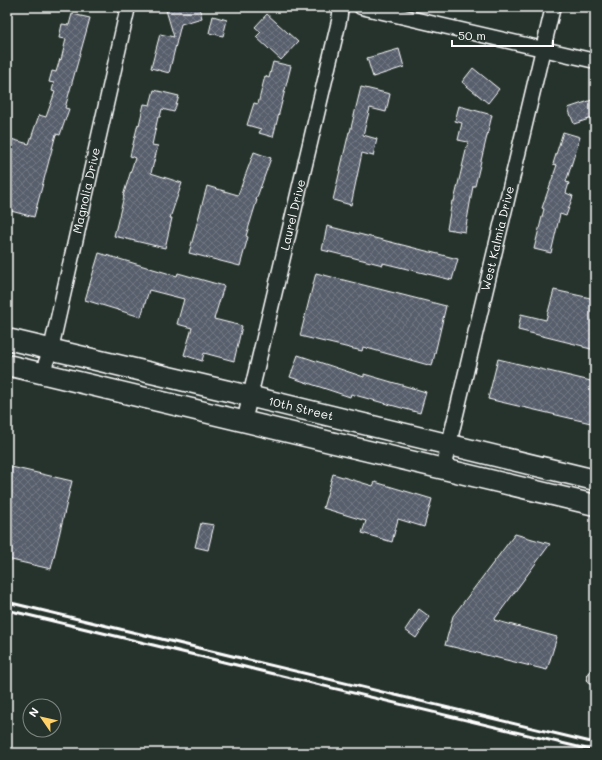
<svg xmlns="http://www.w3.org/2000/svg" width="602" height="760" viewBox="0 0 602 760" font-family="Mali,sans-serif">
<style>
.building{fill:url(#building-cross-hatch);stroke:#fff}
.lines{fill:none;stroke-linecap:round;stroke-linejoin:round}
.street-casing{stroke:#fff;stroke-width:17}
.secondary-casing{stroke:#fff;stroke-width:23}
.street{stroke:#26332d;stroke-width:14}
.secondary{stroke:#26332d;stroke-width:20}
.rail{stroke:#fff;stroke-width:3}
.labels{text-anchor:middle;stroke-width:3.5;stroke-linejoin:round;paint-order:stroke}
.street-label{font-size:12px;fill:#fff;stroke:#26332d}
</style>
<defs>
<pattern id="building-cross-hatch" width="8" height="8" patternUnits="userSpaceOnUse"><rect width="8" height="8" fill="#585f6c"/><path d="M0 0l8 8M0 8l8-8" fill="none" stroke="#717782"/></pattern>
</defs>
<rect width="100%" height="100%" fill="#26332d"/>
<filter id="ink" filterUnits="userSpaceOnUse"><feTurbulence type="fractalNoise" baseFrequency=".025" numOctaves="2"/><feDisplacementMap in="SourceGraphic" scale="8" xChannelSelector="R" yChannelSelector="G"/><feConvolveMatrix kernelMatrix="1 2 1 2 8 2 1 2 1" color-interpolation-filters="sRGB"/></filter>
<g filter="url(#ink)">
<path class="building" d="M176,7h23l3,11 -21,6 -12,49 -18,-5 9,-34 14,3 -8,-27z
M72,14l18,4 -25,90 4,1 -9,26 -4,-1 -22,83 -27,-7v-72l22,6 10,-29 7,2 9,-25 -3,-1 2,-8 -5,-1 3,-11 4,1 4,-13 1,1 5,-21 -7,-1 3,-14 7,1z
M267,14l31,28 -17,18 -25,-23 5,-5 -6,-5z
M213,16l14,4 -4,16 -14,-3z
M399,49l5,18 -31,10 -6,-19z
M273,62l18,4 -18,71 -14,-4 2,-4 -14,-4 7,-22 4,1 7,-28 4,2z
M473,68l26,21 -11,14 -26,-21z
M361,87l29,7 -4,18 -16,-4 -7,27 14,4 -4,17 -11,-3 -11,52 -18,-5 16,-68h1z
M154,90l25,6 -5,16 -12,-3 -2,8h-2l-6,28 6,1 -7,27 31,10 -12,35h2l-7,30 -51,-12 10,-40h-1l12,-38 -5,-2 8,-32 1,1 5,-21 6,1z
M595,99v18l-21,7 -6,-16z
M459,106l33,9 -17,71h-2l-8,46 -18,-3 5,-28h2l14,-59 -10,-2 4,-17 -7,-2z
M563,132l17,5 -14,45 3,1 -3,10 7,3 -7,20 -6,-2 -9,39 -17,-4 10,-40 -2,-1 15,-43 -4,-1z
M254,152l17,6 -15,42h1l-11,36 2,1 -8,29 -51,-13 18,-67 31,9z
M327,226l131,33 -6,21 -69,-17v2l-61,-15z
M99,253l78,23 1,-3 46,13 -10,33 28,7 -8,35 -30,-8 -2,8 -18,-6 8,-27 -15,-4 7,-25 -35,-9 -8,27 -56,-17z
M316,273l130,33 -14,60 -69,-19 -1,4 -62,-15z
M554,290l41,9v51l-12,-3v-1l-65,-16 3,-16 25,6z
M298,355l66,22v-3l62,18 -6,21 -69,-19 -1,3 -60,-20z
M498,359l97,23v42l-107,-25z
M7,466l65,15 -21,88 -44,-10z
M333,474l40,12 2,-4 57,17 -8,28 -26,-8 -6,23 -30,-9 4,-12 -43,-13z
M201,523l13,2 -6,25 -13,-3z
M515,534l35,10 -56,76 63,17 -10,33 -102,-25 8,-29z
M419,609l11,8 -14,21 -11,-8z"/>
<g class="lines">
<defs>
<g id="street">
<path d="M361,7l234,54"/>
<path id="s1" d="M42,373l9,-24 77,-342"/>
<path id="s2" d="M244,422l95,-401 2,-14"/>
<path id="s3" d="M443,469l110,-462"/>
<path d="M595,678v-1"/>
</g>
<g id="secondary">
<path id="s4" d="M7,339l221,52 367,89"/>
<path d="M7,365l588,140"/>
</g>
</defs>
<use href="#street" class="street-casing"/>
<use href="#secondary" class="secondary-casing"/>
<use href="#street" class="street"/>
<use href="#secondary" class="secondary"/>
<path class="rail" d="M7,602l588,141
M7,610l588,141"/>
</g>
</g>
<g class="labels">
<g class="street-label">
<text dy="4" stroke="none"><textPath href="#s1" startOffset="188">Magnolia Drive</textPath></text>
<text dy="4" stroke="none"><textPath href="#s2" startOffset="213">Laurel Drive</textPath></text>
<text dy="4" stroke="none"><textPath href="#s3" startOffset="237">West Kalmia Drive</textPath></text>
<text dy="4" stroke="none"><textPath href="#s4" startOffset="302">10th Street</textPath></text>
</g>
</g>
<rect width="602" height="760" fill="none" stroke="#26332d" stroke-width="24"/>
<rect x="12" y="12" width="578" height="736" fill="none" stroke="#fff" stroke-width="1.5" filter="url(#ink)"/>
<g transform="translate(42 718) rotate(304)"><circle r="19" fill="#26332d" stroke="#7d8581"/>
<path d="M0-3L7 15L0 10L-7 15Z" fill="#ffd166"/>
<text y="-6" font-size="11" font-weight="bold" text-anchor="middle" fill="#ffffff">N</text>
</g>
<path d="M452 40v6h101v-6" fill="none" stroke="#ffffff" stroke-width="2"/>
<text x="458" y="40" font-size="12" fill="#ffffff" stroke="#26332d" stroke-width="3" paint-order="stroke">50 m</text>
</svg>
